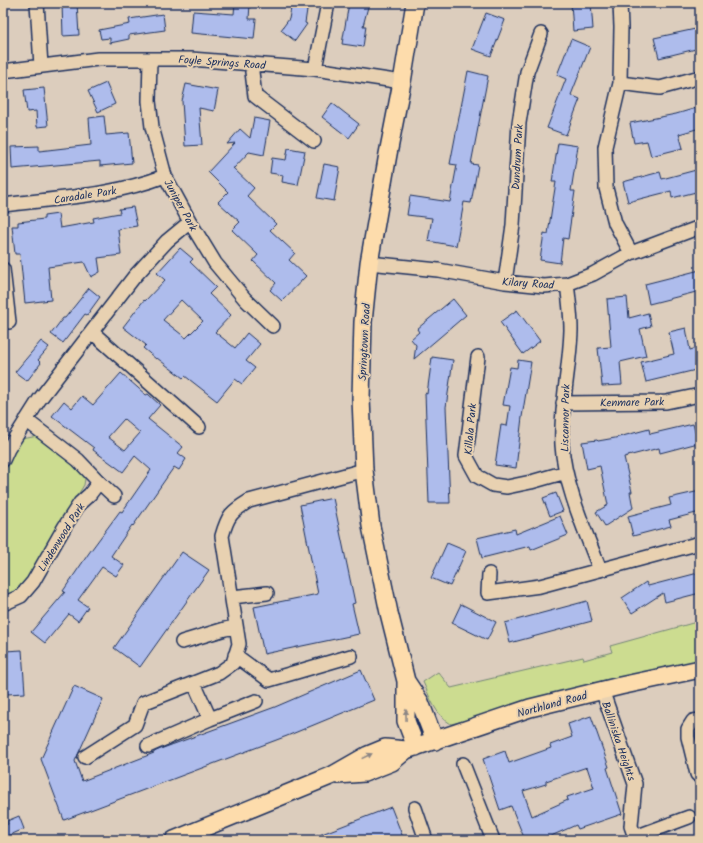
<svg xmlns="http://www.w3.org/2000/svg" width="703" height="843" viewBox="0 0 703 843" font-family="Kalam,sans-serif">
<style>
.green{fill:#ccdc90;stroke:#748677}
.building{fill:#aebcec;stroke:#1b2f5e;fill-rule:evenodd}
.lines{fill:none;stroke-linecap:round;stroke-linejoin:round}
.minor-casing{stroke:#1b2f5e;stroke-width:16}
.major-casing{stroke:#1b2f5e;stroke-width:20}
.minor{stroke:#e8d1b1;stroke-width:13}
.major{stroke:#fddcac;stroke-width:17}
.oneway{fill:#8c8685}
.labels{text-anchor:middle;stroke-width:4;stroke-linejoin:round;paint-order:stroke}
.street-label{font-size:11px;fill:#1b2f5e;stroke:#e8d1b1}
</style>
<rect width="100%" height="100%" fill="#dccdbd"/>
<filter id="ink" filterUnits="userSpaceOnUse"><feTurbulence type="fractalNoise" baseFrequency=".025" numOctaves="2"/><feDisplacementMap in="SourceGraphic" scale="8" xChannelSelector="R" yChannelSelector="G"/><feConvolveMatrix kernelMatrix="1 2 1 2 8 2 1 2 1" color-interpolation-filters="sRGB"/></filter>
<g filter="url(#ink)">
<path class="green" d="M38,436l44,35 3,8 -1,6 -60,98 -6,8 -11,5 -4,-1v-118l12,-29 7,-9z
M700,621v42l-249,61c-16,-9 -21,-27 -28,-42l15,-10 13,16 132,-31 1,3 28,-8 -2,-6z"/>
<path class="building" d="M62,3h15l2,32 -16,1z
M235,3l15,1 -1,15h7l-2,20 -63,-6 2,-22 41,3z
M292,3h16l-3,20 2,1 -12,17 -14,-11 8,-11z
M349,3h20l-6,23h3l-3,21 -21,-3z
M571,3h20l2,26 -20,2z
M486,13l19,7 -14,36 -19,-7z
M163,14l2,16 -36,5v4l-19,4v-5l-9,1 -2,-9 31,-6 -1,-5z
M700,28v20l-41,10 -5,-20z
M571,39l19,8 -19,48 9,4 -14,36 -19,-7 19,-49 -9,-4z
M468,71l20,5 -17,88 7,1 -7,38 -7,-1 -8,44 -28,-5 4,-23 -25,-3 3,-19 40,6 7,-37 -7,-1z
M106,83l9,21 -17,8 -10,-21z
M186,84l32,6 -4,21 -15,-3 3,37 -17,1 -3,-45z
M44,88l4,38 -11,1 -1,-16 -9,1 -3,-22z
M332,103l27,21 -10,14 -27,-21z
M700,107v21l-21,6 4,14 -32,8 -4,-15 -13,2 -4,-20 46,-9z
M104,116l2,19 23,-2 3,30 -32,3v-5l-88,8 -1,-22 28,-1v5l52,-6 -2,-27z
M254,118l16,3 -6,34 -15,-3 -15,16h-1l21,20 -7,8 29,28 -6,6 25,23 -6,7 17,16 -24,25 -12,-11 6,-7 -23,-22 5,-6 -26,-25 8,-8 -22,-20 10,-10 -20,-20 27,-29 -8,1 13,-15 10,9z
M558,143l20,3 -7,45h4l-7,48 -5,-1 -3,25 -20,-3 4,-27 4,1 4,-27 4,-25h-4z
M288,148l17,3 -7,34 -16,-3 1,-7 -13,-2 2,-15 14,2z
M324,164l16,3 -6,34 -17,-3z
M700,169v22l-28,7 -1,-7 -43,11 -5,-20 37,-10 2,7z
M133,207l4,19 -19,3 3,26 -23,3 2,14 -9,5 -7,-15 -36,5 3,33 -26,3 -5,-49h-5l-3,-28h6v-4l26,-3v-3l14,-2 2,14 28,-5 6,-1 -1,-4 21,-4 6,-1 -1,-4z
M180,248l13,11 -3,3 26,25 -7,7 22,21 -16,17 20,16 12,-15 13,11 -14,17 9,7 -13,16 -7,-5 -18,22 -32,-25 -2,2 -26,-20 -1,1 -13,-11 3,-3 -23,-18 21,-27 1,1 20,-21 -8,-7zM181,300l22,21 -17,17 -23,-18z
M700,270v21l-51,13 -4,-20z
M89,288l11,9 -13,18 -2,-1 -22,29 -12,-9 12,-16h2z
M627,297l2,21 19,-5 3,13 -11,3 6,27 -26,6 2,23 -20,1 -4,-38 13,-1 -4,-48z
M453,299l13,16 -52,44 2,-14 -5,-6 8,-7 -2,-3z
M517,310l23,31 -17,13 -23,-32z
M686,328l4,22 10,-3v22l-54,13 -5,-20 33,-8 -5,-22z
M41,341l8,6 -11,13 3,3 -14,18 -12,-9z
M432,357l21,3 -7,47 4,96h-21l-4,-110 2,1z
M518,360l13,2 -9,55 -6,51 -21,-3 6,-40 6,1 3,-20 -7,-1 7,-38 7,1z
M121,373l25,22 2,-1 12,11 -12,14 35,28 -5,6 8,6 -7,11 -5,-3 -41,59 -1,-1 -21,31 13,9 -8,11 -14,-9 -24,33 10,7 -10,14 -9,-7 -24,29 -14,-11 34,-40 -2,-1 26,-38 31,-42 2,1 29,-42 -16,-14 -12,16 -30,-22 1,-2 -42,-32 12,-15 8,7 10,-12 11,9zM124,419l16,14 -15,17 -17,-13z
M693,424l5,19 -38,10 -1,-5 -35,9 8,35h-2l3,16 -28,18 -9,-14 12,-7 -8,-39 -13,3 -5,-27 15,-2 1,1 17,-3 34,-9 1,5z
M700,491v21l-31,8 2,6 -38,10 -5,-20 43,-11 -2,-7z
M556,493l7,18 -13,5 -7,-18z
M333,498l22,105 -3,1 7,30 -95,20 -10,-47 64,-13 -18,-89z
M560,516l8,19 -37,15 -1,-4 -48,12 -5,-20 38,-9 1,5z
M447,543l19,8 -16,35 -19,-8z
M182,552l27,18 -69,97 -26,-19z
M698,573l2,9v11l-35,9 -2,-9 -31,20 -10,-15 24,-16 2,4z
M587,601l5,20 -82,22 -5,-20z
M461,604l35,18 -9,18 -35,-17z
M22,650l3,43 -18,1 -2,-43z
M361,670l13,30 -87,36 -223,84 -23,-61 33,-73 29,13 -28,62 7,20 72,-28v-1l9,-4 112,-41z
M591,716l18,51 -2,1 15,46 -44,15 -2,-4 -34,15h-17l-14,-34 -11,4 -17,-51 22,-8 4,12 42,-15 -1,-3 22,-8 -4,-13zM587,767l7,21 -27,9 1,3 -36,16 -9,-25 23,-7v-3z
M391,807l13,33h-94l-1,-1z
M19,816l5,13 -21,9v-12l5,-2 -1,-3z"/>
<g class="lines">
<defs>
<path id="minor" d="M37,3l4,63
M620,3l1,24 -1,56 -15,64 1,41 9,35 16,30
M150,59l-1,42 3,26 13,49 25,46 25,41 30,36 28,27
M253,64l-1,8 3,24 59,45
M315,69l13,-66
M3,71l95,-12h93l124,10 87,13
M620,83l40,5 40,-11
M3,205c55,-7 110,-9 162,-29
M369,263l69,7 67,12 39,4 23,-2 26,-10 38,-21 69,-26
M3,269l6,53
M505,282l8,-57 6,-102 8,-51 14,-38
M567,284c2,15 4,30 4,46 -1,38 -11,76 -9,115 2,39 24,88 38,125
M92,332l107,95
M478,357l-12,99 11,20 16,9 14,2 24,-5 35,-10
M563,403l103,-1 34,-7
M3,460l5,-11 31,-49 95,-123 33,-36 23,-19
M99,482l15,14
M489,574l-1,19 52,-7 160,-43
M232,597l35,-4
M3,604l18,-8 12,-14 32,-56 15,-23 10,-9 9,-12 -21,-22 -52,-40
M182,642l43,-13 11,-2
M235,655l34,25 82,-24
M194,683l16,36 46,-18
M602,690l33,94 -4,42 5,14
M700,720l-7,1 -5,8v8l9,37 3,3
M148,746l62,-27
M85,757l50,-32 8,-22 76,-30 14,-10 6,-19 -17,-108c6,-21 9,-24 27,-35l115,-31
M463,764l30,76
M415,808l11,32
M635,837l54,-20"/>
<path id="major" d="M415,3l-13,79 -14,72 -19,109 -6,59 -2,76 3,72 7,56 18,87 17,68v40l10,26
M406,681l14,21 15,39
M337,775l27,-2 28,-11 14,-12
M174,840l159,-65 35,-20 17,-7 21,2 124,-42 90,-22 80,-17"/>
</defs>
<use href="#minor" class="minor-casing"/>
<use href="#major" class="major-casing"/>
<use href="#minor" class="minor"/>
<use href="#major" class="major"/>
</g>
<defs><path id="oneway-solid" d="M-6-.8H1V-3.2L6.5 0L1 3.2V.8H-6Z"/></defs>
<g class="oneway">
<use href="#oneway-solid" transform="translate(406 715) rotate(-91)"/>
<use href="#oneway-solid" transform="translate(367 756) rotate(-26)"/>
</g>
</g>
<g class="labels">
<g class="street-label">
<text transform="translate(222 62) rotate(4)" y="4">Foyle Springs Road</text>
<text transform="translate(517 157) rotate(-87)" y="4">Dundrum Park</text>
<text transform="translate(85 195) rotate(-9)" y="4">Caradale Park</text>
<text transform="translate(181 205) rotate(61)" y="4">Juniper Park</text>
<text transform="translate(528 283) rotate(4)" y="4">Kilary Road</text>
<text transform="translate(364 342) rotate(-87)" y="4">Springtown Road</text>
<text transform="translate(632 402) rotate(-1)" y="4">Kenmare Park</text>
<text transform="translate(565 418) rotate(-89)" y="4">Liscannor Park</text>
<text transform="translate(470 429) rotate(-85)" y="4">Killala Park</text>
<text transform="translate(61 537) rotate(-58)" y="4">Lindenwood Park</text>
<text transform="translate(552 704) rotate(-15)" y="4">Northland Road</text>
<text transform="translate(619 741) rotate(71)" y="4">Balliniska Heights</text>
</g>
</g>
<rect width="703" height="843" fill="none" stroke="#e8d1b1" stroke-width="16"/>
<rect x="8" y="8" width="687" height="827" fill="none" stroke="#1b2f5e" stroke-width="1.5" filter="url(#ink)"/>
</svg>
